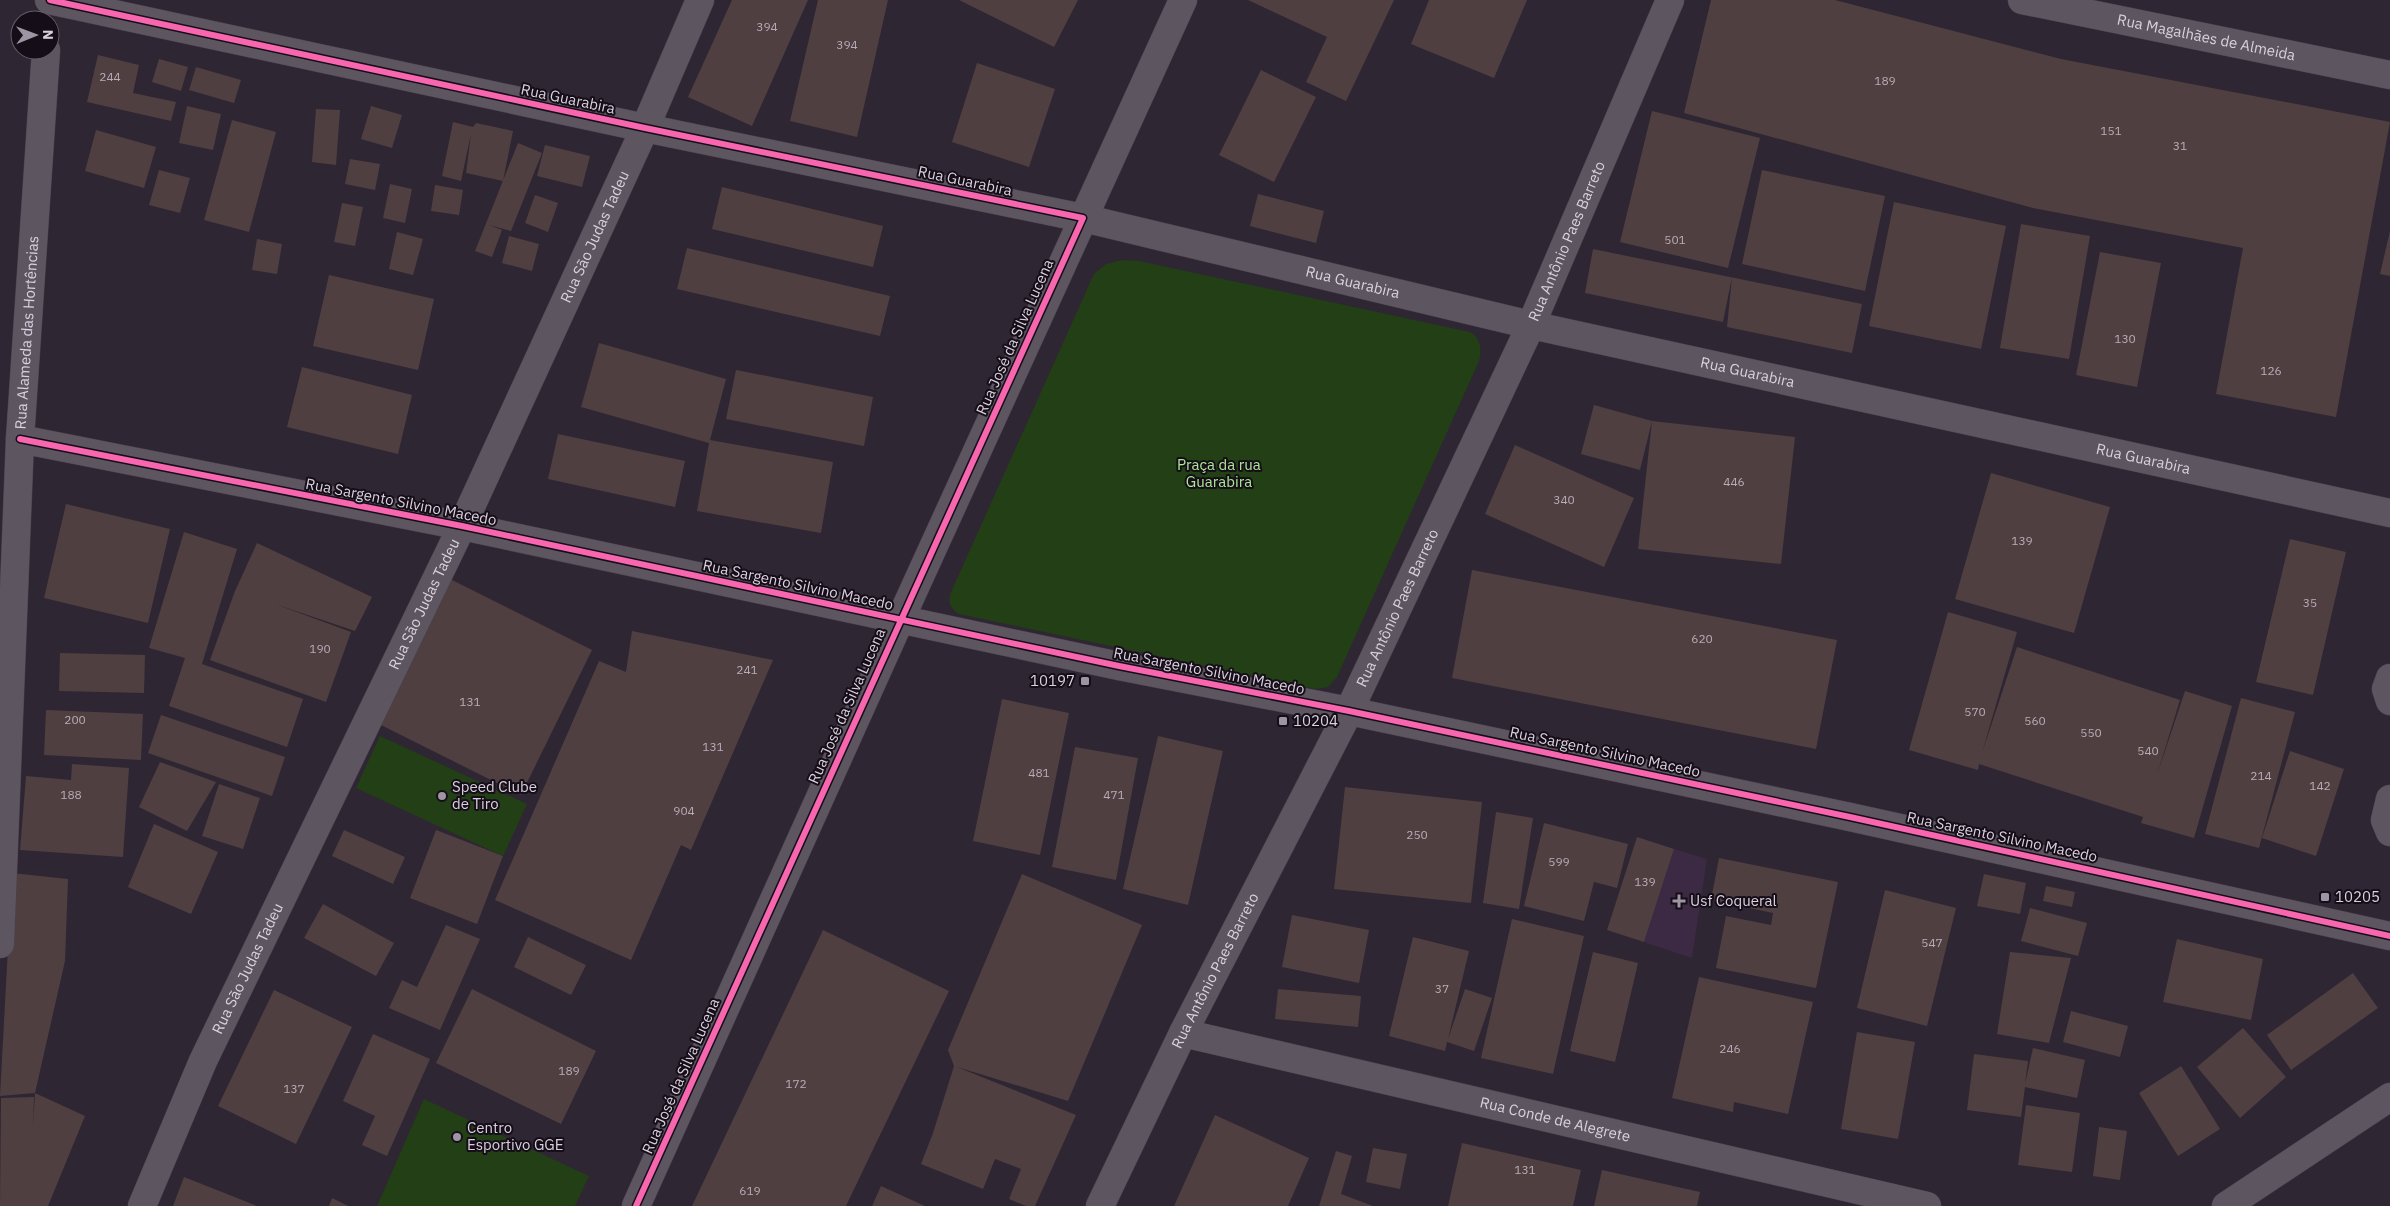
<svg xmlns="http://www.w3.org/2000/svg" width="2390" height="1206" viewBox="0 0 2390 1206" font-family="'IBM Plex Sans',sans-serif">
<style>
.built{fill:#3c2943}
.green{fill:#223f16}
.building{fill:#4f3f40}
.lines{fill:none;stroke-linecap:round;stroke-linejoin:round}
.minor-casing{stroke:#4a424d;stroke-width:29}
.minor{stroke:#5d5660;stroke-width:28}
.cycleway-casing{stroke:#150e18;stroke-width:9}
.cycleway{stroke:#f766af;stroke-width:6}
.poi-dot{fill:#9f94a3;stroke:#150e18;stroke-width:2}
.labels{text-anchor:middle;stroke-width:4;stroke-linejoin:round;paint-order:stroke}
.number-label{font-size:12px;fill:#b8acb7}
.street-label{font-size:15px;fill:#dbd0df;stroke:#150e18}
.park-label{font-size:15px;fill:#ace896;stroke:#150e18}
.poi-label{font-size:15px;fill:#dbd0df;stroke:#150e18;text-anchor:start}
</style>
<rect width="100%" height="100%" fill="#2f2633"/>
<path class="built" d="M1674,849l33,10 -15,99 -48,-16z"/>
<path class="green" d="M1122,260l17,1 331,71c11,6 12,18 9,29l-142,316 -9,10 -13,2 -356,-75c-8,-5 -12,-12 -8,-22l143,-318 12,-10z
M380,736l147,68 -24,52 -147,-68z
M424,1099l165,77 -14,30h-198z"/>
<path class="building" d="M732,0h76l-56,126 -64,-29z
M818,0h70l-31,137 -67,-16z
M959,0h119l-24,47z
M1248,0h146l-48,101 -40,-19 21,-45z
M1429,0h98l-33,78 -83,-34z
M1711,0h124l226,59 329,63 -54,295 -120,-23 27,-146 -210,-40 -349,-95z
M98,55l41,10 -6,28 43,9 -5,19 -84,-19z
M159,59l29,8 -7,24 -29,-9z
M977,63l78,26 -26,78 -77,-25z
M196,67l45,13 -7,23 -45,-13z
M1261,70l55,27 -42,85 -55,-27z
M187,106l34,8 -8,36 -34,-7z
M371,106l31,9 -10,33 -31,-9z
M316,109l24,1 -4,55 -24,-3z
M1652,111l108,27 -32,130 -108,-26z
M232,120l44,12 -27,100 -45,-12z
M453,122l20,5 3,-4 37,8 -10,50 -37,-8 5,-39 -10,47 -19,-5z
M96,130l60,17 -12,41 -59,-17z
M518,143l24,10 -31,78 -22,-6 13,5 -10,27 -17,-6z
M545,145l45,11 -8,31 -45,-11z
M350,159l30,5 -5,26 -30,-6z
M159,170l31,8 -10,35 -31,-8z
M1762,170l123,26 -20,95 -123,-27z
M390,184l22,5 -7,34 -22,-5z
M435,185l28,5 -4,25 -28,-4z
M722,187l161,39 -10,41 -161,-38z
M1258,194l66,17 -8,32 -66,-17z
M535,195l23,8 -10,29 -23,-9z
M1894,202l112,24 -25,123 -112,-23z
M342,203l21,4 -8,39 -21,-4z
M2021,224l69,12 -21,123 -69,-11z
M2390,231v45l-10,-2z
M397,232l26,7 -10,36 -24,-6z
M509,236l30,8 -7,27 -30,-8z
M257,239l25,5 -5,30 -25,-4z
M687,248l203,48 -10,40 -203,-47z
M1593,249l269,55 -10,49 -125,-26 5,-50 -9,45 -138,-29z
M2100,252l61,11 -24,124 -61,-12z
M329,275l105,24 -16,71 -105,-24z
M599,343l127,36 -16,61 123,22 -12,71 -124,-22 12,-68 -128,-36z
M302,367l110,28 -14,59 -111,-27z
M736,370l137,27 -9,49 -138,-27z
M1594,405l58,16 -12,49 -59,-16z
M1652,421l143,16 -14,127 -143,-15z
M558,434l127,27 -10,46 -127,-28z
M1515,445l119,53 -30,69 -119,-53z
M1991,473l119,34 -36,126 -119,-34z
M66,504l104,25 -22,94 -104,-25z
M184,532l53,17 -35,115 101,35 -16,48 -118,-41 16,-48 -36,-10z
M2290,539l56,13 -33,143 -57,-13z
M257,543l115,54 -17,34 -80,-27 76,28 -25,70 -116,-42 25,-69z
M1472,570l365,70 -21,109 -364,-71z
M448,578l144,72 -71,145 -144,-72z
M1948,612l69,20 -35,121 35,-106 163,53 -23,75 28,-84 47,15 -38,132 -53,-15 2,-6 -164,-53 -1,6 -69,-20z
M632,631l141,29 -82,190 -10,-5 -50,115 -136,-60 104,-239 27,11z
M60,653l85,2 -1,38 -85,-2z
M2241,698l54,14 -36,136 -54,-14z
M1002,699l67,14 -29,142 -67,-14z
M46,710l97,4 -2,46 -97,-5z
M161,715l124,42 -13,39 -124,-43z
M1158,736l65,15 -35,154 -65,-16z
M1075,747l63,11 -22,122 -64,-13z
M2290,751l54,18 -28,87 -54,-18z
M160,762l56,20 -29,49 -48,-24z
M72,764l57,4 -6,89 -103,-7 6,-74 45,4z
M219,784l41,14 -17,51 -41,-13z
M1345,787l137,15 -11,101 -137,-14z
M1496,812l37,6 -14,91 -36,-6z
M1544,823l84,21 -11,44 -23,-6 -10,39 -60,-15z
M154,824l64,28 -27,62 -63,-27z
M344,830l61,27 -12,27 -61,-28z
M436,830l67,26 -26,68 -67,-26z
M1637,837l37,12 -30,93 -37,-12z
M1719,858l119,24 -22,106 -100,-20 10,-52 45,9 2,-12 -62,-13z
M12,873l56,6 -3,82 -30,132 -35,3z
M1022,874l120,51 -74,176 -111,-34 119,48 -41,91h-9l-17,-7 12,-30 -26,-10 -12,30 -62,-25 12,-31 21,-67 -6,-16z
M1984,874l42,9 -6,31 -43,-8z
M2046,886l29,6 -3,15 -29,-6z
M1885,890l71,18 -29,118 -70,-18z
M323,904l71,39 -18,33 -72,-38z
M2030,908l57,15 -9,33 -57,-15z
M1292,915l77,15 -10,53 -77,-16z
M1512,919l72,17 -31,138 -72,-16z
M446,925l34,14 -40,91 -51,-22 13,-28 15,7z
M823,930l126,61 -103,215h-154z
M528,937l58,28 -15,30 -57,-28z
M1413,937l56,14 -21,88 17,-50 27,9 -18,53 -27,-9 -2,9 -56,-15z
M2177,939l86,20 -12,61 -88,-18z
M1593,952l45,11 -23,99 -45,-11z
M2010,952l61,6 -22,85 -52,-9z
M2353,973l25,35 -87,62 -24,-35z
M1699,977l114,25 -25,112 -54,-12 -1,10 -61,-14z
M472,989l124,62 -35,73 -125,-61z
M1278,989l83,7 -3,31 -83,-8z
M274,990l78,37 -56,117 -78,-38z
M2071,1011l57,15 -8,31 -57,-15z
M2243,1028l43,49 -46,41 -43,-51z
M1857,1032l58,10 -17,97 -57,-10z
M373,1034l57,25 -43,97 -25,-11 13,-29 -32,-15z
M2033,1048l52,12 -8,38 -52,-11 -4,30 -54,-7 7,-56 54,7 -3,23z
M2181,1066l39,63 -42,27 -39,-63z
M35,1093l50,23 -37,90h-48l1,-108 33,-1 -1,30z
M2026,1105l54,8 -8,59 -54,-7z
M1215,1115l94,43 -21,48h-114z
M2099,1127l28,4 -7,49 -27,-4z
M1462,1143l119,27 -8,36h-125z
M1373,1148l34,6 -7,35 -34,-7z
M1336,1151l16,5 -11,38 32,12h-54z
M1602,1170l98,22 -3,14h-103z
M184,1177l73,29h-84z
M881,1186l44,20h-53z
M332,1198l16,8h-19z"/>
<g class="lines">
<defs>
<g id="minor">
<path id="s1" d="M49,0l596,128 438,90 448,107 859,188"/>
<path id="s2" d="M2022,0l368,75"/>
<path d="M20,439l442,87 657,140 230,45 501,106 540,119"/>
<path d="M2390,678l-4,11 4,12"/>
<path d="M2390,799l-5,21 5,12"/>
<path id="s3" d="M0,944l20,-505 26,-389"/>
<path id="s4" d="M1183,1033l744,173"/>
<path id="s5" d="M142,1206l61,-145 259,-535 183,-398 55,-128"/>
<path d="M636,1206l264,-586 283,-620"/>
<path id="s6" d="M1100,1206l83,-173 166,-322 182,-386 139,-325"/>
<path d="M2226,1206l164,-109"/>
</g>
</defs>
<use href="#minor" class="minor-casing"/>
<use href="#minor" class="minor"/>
<defs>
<path id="cycleway" d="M50,0l595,128 438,90 -447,988
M20,439l442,87 657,140 230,45 501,106 540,119"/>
</defs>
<use href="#cycleway" class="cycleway-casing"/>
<use href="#cycleway" class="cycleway"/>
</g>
<g class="poi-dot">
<rect x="1080" y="676" width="10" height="10" rx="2.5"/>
<rect x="1278" y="716" width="10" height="10" rx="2.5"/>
<circle cx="442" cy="796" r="5"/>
<rect x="2320" y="892" width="10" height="10" rx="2.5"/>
<path d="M1676.5 893.5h5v5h5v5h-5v5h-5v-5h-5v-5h5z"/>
<circle cx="457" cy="1137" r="5"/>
</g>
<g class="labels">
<g class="number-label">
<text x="767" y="31">394</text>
<text x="847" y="49">394</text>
<text x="110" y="81">244</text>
<text x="1885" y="85">189</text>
<text x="2111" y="135">151</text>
<text x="2180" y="150">31</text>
<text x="1675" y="244">501</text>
<text x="2125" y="343">130</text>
<text x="2271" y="375">126</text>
<text x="1734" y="486">446</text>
<text x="1564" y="504">340</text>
<text x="2022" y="545">139</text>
<text x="2310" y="607">35</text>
<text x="1702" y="643">620</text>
<text x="320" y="653">190</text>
<text x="747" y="674">241</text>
<text x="470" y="706">131</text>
<text x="1975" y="716">570</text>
<text x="75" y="724">200</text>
<text x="2035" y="725">560</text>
<text x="2091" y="737">550</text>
<text x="713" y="751">131</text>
<text x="2148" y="755">540</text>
<text x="1039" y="777">481</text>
<text x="2261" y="780">214</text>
<text x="2320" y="790">142</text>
<text x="71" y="799">188</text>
<text x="1114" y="799">471</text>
<text x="684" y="815">904</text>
<text x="1417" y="839">250</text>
<text x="1559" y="866">599</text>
<text x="1645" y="886">139</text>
<text x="1932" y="947">547</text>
<text x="1442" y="993">37</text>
<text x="1730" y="1053">246</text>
<text x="569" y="1075">189</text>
<text x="796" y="1088">172</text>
<text x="294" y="1093">137</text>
<text x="1525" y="1174">131</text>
<text x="750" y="1195">619</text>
</g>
<g class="street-label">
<text dy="5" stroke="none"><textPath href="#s2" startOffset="188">Rua Magalhães de Almeida</textPath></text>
<text transform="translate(568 99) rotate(12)" y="5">Rua Guarabira</text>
<text transform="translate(965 181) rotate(12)" y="5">Rua Guarabira</text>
<text dy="5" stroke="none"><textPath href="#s5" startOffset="1070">Rua São Judas Tadeu</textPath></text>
<text dy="5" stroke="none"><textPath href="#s6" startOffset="1072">Rua Antônio Paes Barreto</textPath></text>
<text dy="5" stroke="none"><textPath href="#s1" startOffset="1334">Rua Guarabira</textPath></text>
<text dy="5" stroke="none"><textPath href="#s3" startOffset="612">Rua Alameda das Hortências</textPath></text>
<text transform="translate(1015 337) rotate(-66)" y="5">Rua José da Silva Lucena</text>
<text dy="5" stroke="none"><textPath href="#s1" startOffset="1739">Rua Guarabira</textPath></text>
<text dy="5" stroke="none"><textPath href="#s1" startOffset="2144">Rua Guarabira</textPath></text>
<text transform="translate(401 502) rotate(11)" y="5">Rua Sargento Silvino Macedo</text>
<text transform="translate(798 585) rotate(12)" y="5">Rua Sargento Silvino Macedo</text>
<text dy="5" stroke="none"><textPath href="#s5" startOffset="665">Rua São Judas Tadeu</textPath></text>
<text dy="5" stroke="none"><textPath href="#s6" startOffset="668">Rua Antônio Paes Barreto</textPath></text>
<text transform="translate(1209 671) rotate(11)" y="5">Rua Sargento Silvino Macedo</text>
<text transform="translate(847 706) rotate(-66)" y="5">Rua José da Silva Lucena</text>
<text transform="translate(1605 752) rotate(12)" y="5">Rua Sargento Silvino Macedo</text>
<text transform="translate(2002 837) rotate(12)" y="5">Rua Sargento Silvino Macedo</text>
<text dy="5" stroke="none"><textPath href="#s5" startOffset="260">Rua São Judas Tadeu</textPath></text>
<text dy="5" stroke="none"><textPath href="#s6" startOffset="262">Rua Antônio Paes Barreto</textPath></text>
<text transform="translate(681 1076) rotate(-66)" y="5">Rua José da Silva Lucena</text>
<text dy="5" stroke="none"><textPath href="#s4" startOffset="382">Rua Conde de Alegrete</textPath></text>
</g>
<g class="park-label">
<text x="1219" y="470">Praça da rua<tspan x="1219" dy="17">Guarabira</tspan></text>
</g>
<g class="poi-label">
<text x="1075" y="686" text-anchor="end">10197</text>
<text x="1293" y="726">10204</text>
<text x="452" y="792">Speed Clube<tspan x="452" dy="17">de Tiro</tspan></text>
<text x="2335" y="902">10205</text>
<text x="1690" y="906">Usf Coqueral</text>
<text x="467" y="1133">Centro<tspan x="467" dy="17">Esportivo GGE</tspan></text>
</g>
</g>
<g transform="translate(35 35) rotate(89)"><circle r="24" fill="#150e18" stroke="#645c68"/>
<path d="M0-4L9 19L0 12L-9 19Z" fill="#9f94a3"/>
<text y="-8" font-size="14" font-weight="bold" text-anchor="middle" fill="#dbd0df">N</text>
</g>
</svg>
